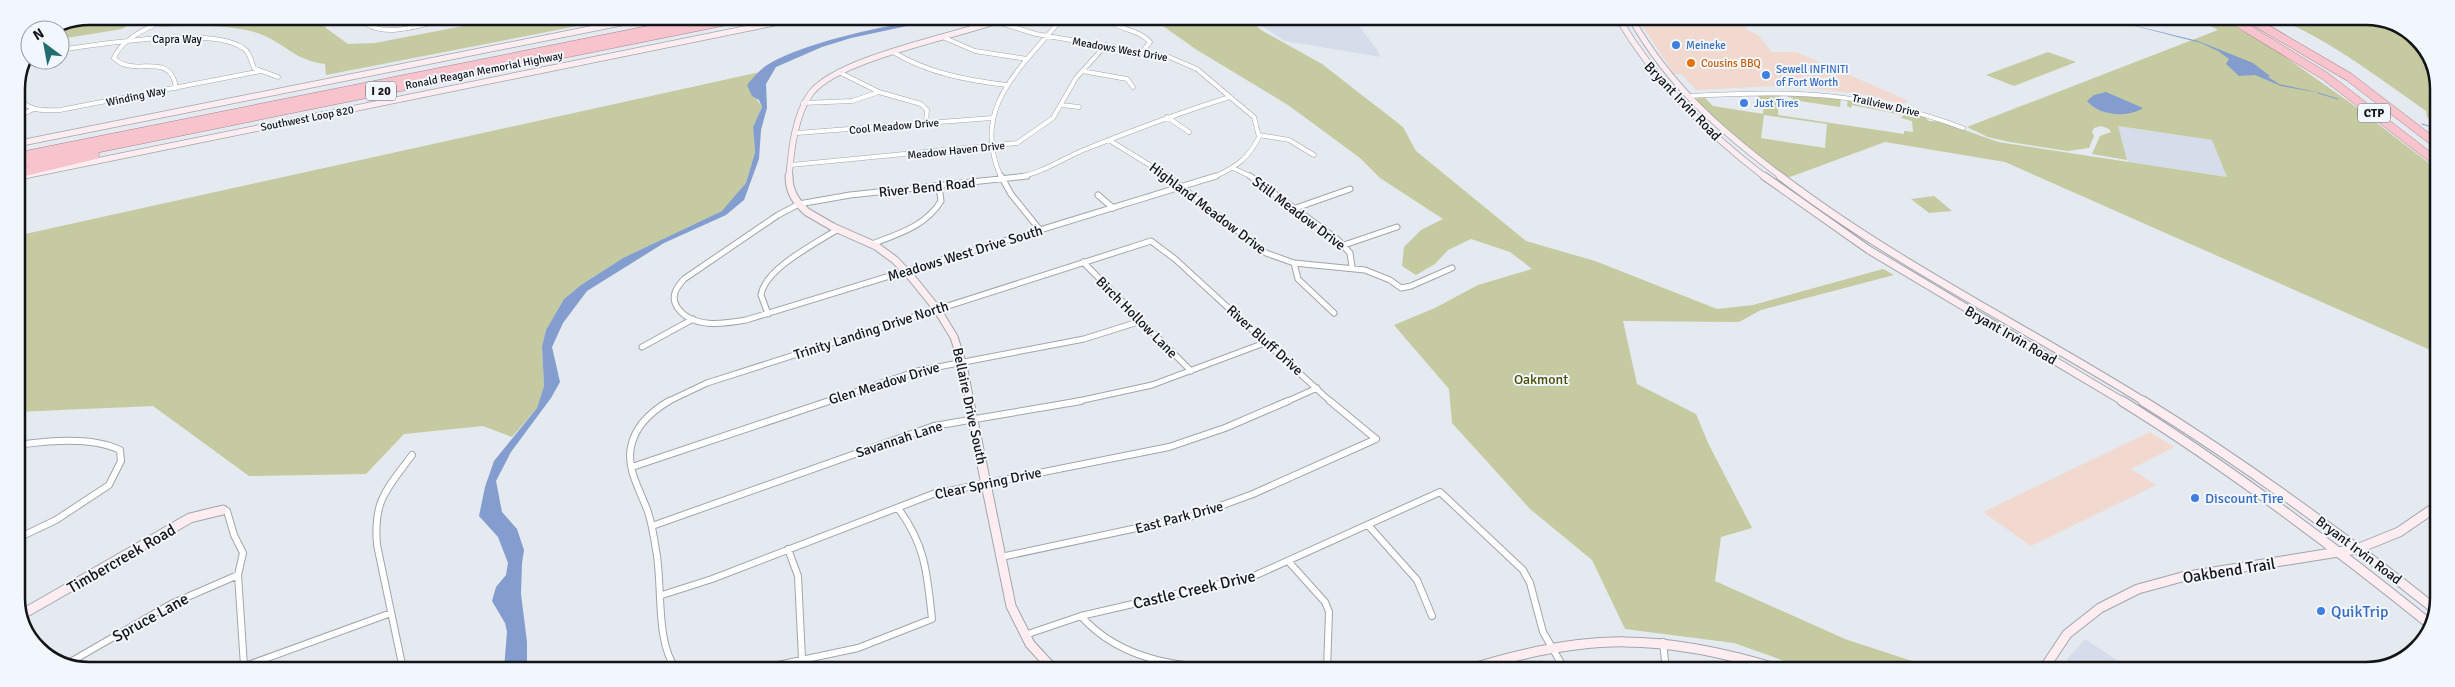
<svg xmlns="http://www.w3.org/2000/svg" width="2455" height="687" viewBox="0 0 2455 687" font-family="Signika,sans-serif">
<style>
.commercial{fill:#f1d9d0}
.built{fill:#d5ddea}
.green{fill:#c5caa1;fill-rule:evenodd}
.water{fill:#829dce}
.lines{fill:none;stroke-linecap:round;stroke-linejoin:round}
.stream{stroke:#829dce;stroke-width:1}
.street-far2-casing{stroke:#a1a5ac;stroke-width:5}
.street-far1-casing{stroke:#a1a5ac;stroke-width:7}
.street-casing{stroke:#a1a5ac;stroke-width:8}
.secondary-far2-casing{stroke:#a1a5ac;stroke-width:7}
.secondary-far1-casing{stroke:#a1a5ac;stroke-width:9}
.secondary-casing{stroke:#a1a5ac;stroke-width:11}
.highway-casing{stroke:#a7868d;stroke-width:9}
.street-far2{stroke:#fff;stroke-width:4}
.street-far1{stroke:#fff;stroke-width:5}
.street{stroke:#fff;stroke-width:6}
.secondary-far2{stroke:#fdedf0;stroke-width:5.5}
.secondary-far1{stroke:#fdedf0;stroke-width:7}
.secondary{stroke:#fdedf0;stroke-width:9}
.highway{stroke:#f7c4cd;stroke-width:8}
.shop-dot{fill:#3f7fe0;stroke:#f2f6fd;stroke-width:2}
.food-dot{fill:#e8710a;stroke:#f2f6fd;stroke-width:2}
.labels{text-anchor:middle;stroke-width:4;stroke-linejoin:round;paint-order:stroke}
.far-street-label{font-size:11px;fill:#131417;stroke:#f2f6fd}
.far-shop-label{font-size:11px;fill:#366cbe;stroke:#f2f6fd;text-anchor:start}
.far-food-label{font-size:11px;fill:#c56008;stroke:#f2f6fd;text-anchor:start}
.shield{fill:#f2f6fd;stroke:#56585c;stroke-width:1}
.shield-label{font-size:12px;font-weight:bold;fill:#131417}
.street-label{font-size:14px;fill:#131417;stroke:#f2f6fd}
.park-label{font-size:14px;fill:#494c03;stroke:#f2f6fd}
.shop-label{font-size:14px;fill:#366cbe;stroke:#f2f6fd;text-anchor:start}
.near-street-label{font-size:16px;fill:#131417;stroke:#f2f6fd}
.near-shop-label{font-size:16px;fill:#366cbe;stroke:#f2f6fd;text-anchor:start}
.rim{fill:none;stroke:#131417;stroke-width:2.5}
</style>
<rect width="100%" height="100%" fill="#e5e9f0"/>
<path class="commercial" d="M1641,18h96l12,13 9,4 14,17h24l113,49 -7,3 -36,-9 -62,-8 -27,-1 -81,4 -15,-16h-7l-33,-50z
M2150,432l24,15 -43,22 25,16 -125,61 -48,-34z"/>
<path class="built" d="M1257,17l102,1 -2,5 21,28 2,6 -95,-16 -34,-22z
M2117,126l95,14 16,37 -100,-15z
M2085,639l48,32 -70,-1 5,-12z"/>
<path class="green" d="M89,16h53l-20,13 -62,10v-9l-3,-1z
M177,16h141l8,12 22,16 27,-1 135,-26h114l-298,58 -1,-11c-28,-4 -33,-14 -56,-26 -26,-15 -81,-12 -111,-11z
M1150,17h97l14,13 61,34 81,63 13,24 110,90 69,20 122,48 36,-4 130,-36 11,6 -133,35 -22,12 -116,-1 14,63 59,30 12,29 44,85 -31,9 -6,44 130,58 94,31h-129l-76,-27 -109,-14 -33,-69 -62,-51 -78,-86 -3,-34 -55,-64 41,-17 43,-23 54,-16 -22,-17 -39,-13 -23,11 -13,14 -19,11 -14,-9 2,-19 17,-17 22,-11 -63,-41 -20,-20 -72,-53 -91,-55z
M2195,18h25l51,29 81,57 86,66 -1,183 -432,-191 -120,-20 -95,35 -7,-2 -66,-54 -22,-22 9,-2 9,9 50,8 1,-11 -8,-8h24l1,10h-3v10l126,19v-3l9,1 -1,-11 -11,-3 2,-3 -51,-10 -1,3 -4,-2 1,-7 17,2 58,15 6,5 13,1 56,20 229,35 -15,-37 -94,-14 9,34 -35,-6 8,-18 11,-4 -2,-3 -8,-3 -7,2 -2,4 2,4 -5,12 -21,3 -58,-9 -22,-5 -21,-10 251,-97zM1764,115l63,9 -2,24 -64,-10z
M2277,19h108l36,22 18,43 -1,41 -11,-8 -1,-6c-43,-30 -100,-74 -149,-92z
M2048,52l28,10 -62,24 -28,-11z
M760,72l-13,13 15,22 -9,20 2,25 -9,31 -15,19 -9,9 -99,47 -42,27 -17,14 -18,31 -4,16 2,40 -7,22 -25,29 -29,-11 -79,8 -38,40 -117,2 -96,-70 -137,6v-176z
M1787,94l54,5 -1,8 -47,-7v-2l-5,-1z
M1934,196l18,15 -23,2 -18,-14z"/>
<path class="water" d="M948,17h26l-67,9 -56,12 -29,9 -46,20 -10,17 1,24 -6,22 -2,29 -15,41 -18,15 -62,28 -77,48 -24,32 -11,24 8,35 -9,16 -40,54 -15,29 6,31 15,17 7,21 -2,13 -1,31 6,48v27h-23l3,-37 -2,-9 -13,-22 4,-14 10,-12 2,-12 -10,-26 -19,-21 6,-29 9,-26 43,-53 7,-22 -2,-40 4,-16 18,-31 17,-14 42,-27 99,-47 24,-28 9,-31 -2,-25 9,-20 -3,-7 -7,-4 -5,-11c5,-6 10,-12 16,-17 35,-26 141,-47 185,-51z
M2104,18l94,23 55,22 17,13 -2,1 11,7 42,9 -40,-7 -26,-11 -16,1 -13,-12 3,-5 -11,-8 -17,-8z
M2106,92l37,16c-15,10 -44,8 -56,-7l7,-6z"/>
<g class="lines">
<path class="stream" d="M2318,93l20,6
M2422,124l16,5"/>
<defs>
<path id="street-far2" d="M172,16c-20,11 -49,20 -58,42 20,21 57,-9 62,30
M358,17c22,26 68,6 96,0
M1106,17c11,14 32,11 44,25l-7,9
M997,22l39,12 133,23 28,12 33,28
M1122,26l15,-9
M945,38l30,13 52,8
M60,50c41,-6 150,-24 183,-2 7,4 8,13 11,20l24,9
M893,52c35,21 73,28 113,33
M1082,71l45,8 6,8
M839,72l40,20 42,12 6,6 -1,13
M16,94c9,17 27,17 44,16l201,-39
M1688,96c104,-6 176,-5 275,32
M803,103l49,-2 27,-9
M1061,105l18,2
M16,117l18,-8
M1167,117l22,15
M797,133l195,-15
M1259,135l30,5 25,15
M1109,140l60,37
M791,165l226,-22 36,-25 23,-40 30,-33
M1233,168l19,9
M1001,177c-32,-70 22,-110 62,-160
M1016,177c24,-2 47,-19 70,-28 48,-19 95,-37 144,-52
M1214,177c22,-10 34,-18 45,-40l-5,-20 -24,-20"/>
<path id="street-far1" d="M1001,176l10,18 29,36
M1027,176l-177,19 -51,9 -21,11 -94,64c-7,8 -14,17 -7,28 15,22 46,17 69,13l470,-144
M1167,176l99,77 28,10 71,7 25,10 11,8 10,-2 41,-18
M1250,176l87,63 13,14 2,14
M1098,195l15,13
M1296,208l54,-19
M872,244c26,-10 54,-18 69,-43l-2,-15
M1344,245l53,-18
M1083,262l108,109
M1294,263l4,16 36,34
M768,314l-7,-19c4,-27 56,-52 77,-66
M642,347l51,-28
M667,402l40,-19 444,-142 24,18 156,143
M825,402l92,-31 167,-32 57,-18
M1074,402l78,-17 115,-43
M1286,402l31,-14"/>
<path id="street" d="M669,401c-17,10 -34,25 -38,46 -5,22 10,45 17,65 4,12 6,25 8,38 7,35 -1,91 20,119
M1330,401l46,38
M16,445c31,-4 75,-9 104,5l1,11 -12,24 -53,35 -40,19
M632,467l197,-66
M223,510l4,1 7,24 9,18 -5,22 6,91
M1368,525l49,55 15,36
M652,526l282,-100 147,-25
M788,549l10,27 4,83
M1001,557l192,-41 60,-22 123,-55
M1289,562l36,40 4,10 -2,58
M662,595l50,-16 221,-85 236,-47 56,-19 63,-27
M1081,616c51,58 132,51 202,54
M1025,635l56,-19 173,-40 186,-84 83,78 7,13 13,49 22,38
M1663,642l2,19 -2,9
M65,665l106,-61 67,-29
M237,669l154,-56
M403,669l-26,-124c-4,-45 10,-56 35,-90
M759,669l99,-21 74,-29c-5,-45 -6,-73 -34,-111"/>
<path id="secondary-far2" d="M1428,18l58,4 72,-4
M1618,18c38,64 88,114 147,159
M1631,18c38,68 90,113 151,159
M16,144l634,-127
M18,177l785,-160
M789,177c2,-26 6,-63 22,-84 28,-36 151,-58 198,-76"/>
<path id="secondary-far1" d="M789,176c0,16 7,26 18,36l26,15 43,19 19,14 17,18 25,31 17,28 9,28 7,37
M1764,176l105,74 255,152
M1780,176c114,87 243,150 365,226
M18,177l5,-1"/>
<path id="secondary" d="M969,401l42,205 19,38 23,25
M2122,401c108,67 210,144 309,224
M2143,401c102,63 199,134 293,209
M21,615l169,-97 33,-8
M1467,670c119,-38 196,-37 315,0
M2043,670l24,-36 33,-26 38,-19 44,-12 175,-28 42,-17 38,-26"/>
<path id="highway" d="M2230,18l95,58 113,87
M2250,19l99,58 89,68
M16,157l692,-139
M16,165l730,-148
M16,174l79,-19"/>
</defs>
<use href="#street-far2" class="street-far2-casing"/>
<use href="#street-far1" class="street-far1-casing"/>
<use href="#street" class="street-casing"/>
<use href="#secondary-far2" class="secondary-far2-casing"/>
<use href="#secondary-far1" class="secondary-far1-casing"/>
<use href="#secondary" class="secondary-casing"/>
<use href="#highway" class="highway-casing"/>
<use href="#street-far2" class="street-far2"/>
<use href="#street-far1" class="street-far1"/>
<use href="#street" class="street"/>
<use href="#secondary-far2" class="secondary-far2"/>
<use href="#secondary-far1" class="secondary-far1"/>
<use href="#secondary" class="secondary"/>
<use href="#highway" class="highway"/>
</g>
<g class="shop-dot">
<circle cx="1676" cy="45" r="5"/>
<circle cx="1766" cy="75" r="5"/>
<circle cx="1744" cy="103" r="5"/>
<circle cx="2195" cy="498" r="5"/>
<circle cx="2321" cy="611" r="5"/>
</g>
<circle class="food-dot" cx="1691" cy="63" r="5"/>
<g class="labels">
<g class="far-street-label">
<text x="177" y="43">Capra Way</text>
<text transform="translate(1120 49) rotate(10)" y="4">Meadows West Drive</text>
<text transform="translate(484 70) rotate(-11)" y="4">Ronald Reagan Memorial Highway</text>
<text transform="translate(136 96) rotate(-12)" y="4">Winding Way</text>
<text transform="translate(1886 105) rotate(13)" y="4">Trailview Drive</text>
<text transform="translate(307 118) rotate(-11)" y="4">Southwest Loop 820</text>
<text transform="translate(894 126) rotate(-5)" y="4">Cool Meadow Drive</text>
<text transform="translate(956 150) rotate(-6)" y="4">Meadow Haven Drive</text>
</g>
<g class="far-shop-label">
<text x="1686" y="49">Meineke</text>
<text x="1776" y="73">Sewell INFINITI<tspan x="1776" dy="13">of Fort Worth</tspan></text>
<text x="1754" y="107">Just Tires</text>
</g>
<g class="far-food-label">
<text x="1701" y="67">Cousins BBQ</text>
</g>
<g class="shield">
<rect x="366" y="81.5" width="30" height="19" rx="4"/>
<rect x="2358" y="103.5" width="32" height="19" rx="4"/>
</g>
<g class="shield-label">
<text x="381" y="95">I 20</text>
<text x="2374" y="117">CTP</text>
</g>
<g class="street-label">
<text transform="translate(1683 101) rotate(46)" y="5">Bryant Irvin Road</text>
<text transform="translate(927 187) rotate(-6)" y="5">River Bend Road</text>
<text transform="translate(1208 208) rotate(37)" y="5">Highland Meadow Drive</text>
<text transform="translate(1299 213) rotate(37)" y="5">Still Meadow Drive</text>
<text transform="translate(965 253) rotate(-17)" y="5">Meadows West Drive South</text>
<text transform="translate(1137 317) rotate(45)" y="5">Birch Hollow Lane</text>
<text transform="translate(871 330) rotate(-18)" y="5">Trinity Landing Drive North</text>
<text transform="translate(2011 335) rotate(30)" y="5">Bryant Irvin Road</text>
<text transform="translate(1265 340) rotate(42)" y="5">River Bluff Drive</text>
<text transform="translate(884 383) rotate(-17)" y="5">Glen Meadow Drive</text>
<text transform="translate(970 406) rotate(78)" y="5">Bellaire Drive South</text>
<text transform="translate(899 439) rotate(-18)" y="5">Savannah Lane</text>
<text transform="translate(988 483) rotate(-12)" y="5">Clear Spring Drive</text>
<text transform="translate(1179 517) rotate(-15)" y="5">East Park Drive</text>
<text transform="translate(2359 550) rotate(37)" y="5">Bryant Irvin Road</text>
</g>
<g class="park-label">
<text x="1541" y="384">Oakmont</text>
</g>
<g class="shop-label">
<text x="2205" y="503">Discount Tire</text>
</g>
<g class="near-street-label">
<text transform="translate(121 558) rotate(-30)" y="6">Timbercreek Road</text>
<text transform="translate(2229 570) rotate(-9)" y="6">Oakbend Trail</text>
<text transform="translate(1194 589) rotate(-13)" y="6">Castle Creek Drive</text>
<text transform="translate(150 617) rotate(-29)" y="6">Spruce Lane</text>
</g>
<g class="near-shop-label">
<text x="2331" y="617">QuikTrip</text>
</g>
</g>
<path d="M0 0H2455V687H0ZM89 25H2366A64 64 0 0 1 2430 89V598A64 64 0 0 1 2366 662H89A64 64 0 0 1 25 598V89A64 64 0 0 1 89 25Z" fill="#f2f6fd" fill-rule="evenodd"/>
<path class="rim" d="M89 25H2366A64 64 0 0 1 2430 89V598A64 64 0 0 1 2366 662H89A64 64 0 0 1 25 598V89A64 64 0 0 1 89 25Z"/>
<g transform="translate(45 45) rotate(328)"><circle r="24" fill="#f2f6fd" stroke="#999ca1"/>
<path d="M0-4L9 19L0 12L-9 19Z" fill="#226e6e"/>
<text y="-8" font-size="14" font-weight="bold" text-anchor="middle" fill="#131417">N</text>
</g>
</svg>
